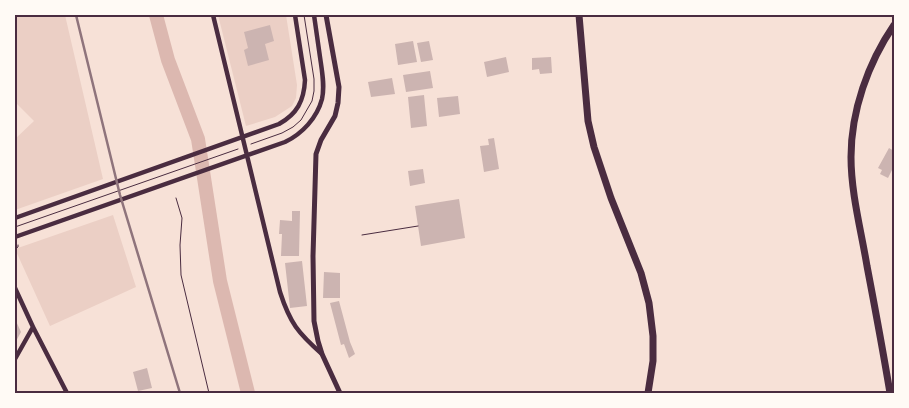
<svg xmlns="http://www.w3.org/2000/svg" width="909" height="408" viewBox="0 0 909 408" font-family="Raleway,sans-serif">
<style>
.green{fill:#ebcfc5}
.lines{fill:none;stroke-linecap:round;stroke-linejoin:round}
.river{stroke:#dcb8b0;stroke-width:14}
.building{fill:#ccb4b1}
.path{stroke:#4a2c40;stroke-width:1}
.minor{stroke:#4a2c40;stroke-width:4.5}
.tertiary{stroke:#4a2c40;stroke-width:5}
.primary{stroke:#4a2c40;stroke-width:7}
.rail{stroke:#8f747c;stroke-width:2.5}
.neatline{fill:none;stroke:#4a2c40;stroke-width:2}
</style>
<rect width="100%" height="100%" fill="#f7e1d7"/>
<path class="green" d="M15,15h50l38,164 -88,31v-71l19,-18 -19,-19z
M218,15h68l11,70 -1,13 -4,8 -17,11 -29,9z
M113,215l23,72 -86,39 -35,-77z"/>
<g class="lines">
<path class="river" d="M156,15l12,45 30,79 22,142 28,112"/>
</g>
<path class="building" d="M270,25l4,16 -9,3 4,16 -21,6 -4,-16 4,-2 -4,-16z
M413,41l4,21 -19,3 -3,-21z
M429,41l4,19 -12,2 -4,-19z
M506,57l3,15 -22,5 -3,-15z
M551,57l1,16 -12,1 -1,-5 -7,1v-12z
M430,71l3,17 -27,4 -3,-17z
M392,78l3,16 -24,3 -3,-15z
M424,95l3,31 -16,2 -3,-31z
M458,96l2,18 -21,3 -2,-19z
M494,138l5,31 -15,3 -4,-26 9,-1 -1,-6z
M889,148l5,3 -1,5 1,1v9l-6,12 -8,-4 2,-4 -4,-2z
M423,169l2,14 -15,3 -2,-15z
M459,199l6,39 -44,8 -6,-40z
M292,211h8l-1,45h-18l1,-22h-3l1,-14 12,1z
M302,261l5,45 -17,2 -5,-45z
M324,272l16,1v25h-17z
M339,301l11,41 5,12 -6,4 -5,-14 -3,1 -11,-42z
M15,319l6,13 -6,11z
M147,368l5,20 -14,3 -5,-19z"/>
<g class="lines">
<path class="path" d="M251,144l31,-11 11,-6 8,-7 11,-19 2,-10v-12l-10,-64
M176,198l6,20 -2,27 1,30 28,118
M15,227l223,-78
M362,235l56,-9
M15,249l3,-2v-2"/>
<path class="minor" d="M213,15l67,277c10,31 18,41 42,62
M15,218l264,-94c18,-10 25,-23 26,-44l-10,-65
M15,237l270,-95c17,-8 32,-24 37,-43 3,-13 0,-28 -2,-42 -2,-14 -4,-28 -6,-42
M15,288l18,39 34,66
M15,359l18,-32"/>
<path class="tertiary" d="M326,15l13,72 -1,16 -3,13 -14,24 -5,14 -3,102 1,65 4,20 4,13 18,39"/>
<path class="primary" d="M579,15l9,106 6,26 17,51 30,75 8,30 4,33v25l-5,32
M890,393c-7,-42 -15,-85 -23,-127 -6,-36 -16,-73 -16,-109 0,-46 17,-94 43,-132"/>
<path class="rail" d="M76,15l44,180 60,198"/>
</g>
<rect width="909" height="408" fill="none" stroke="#fffaf5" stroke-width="32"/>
<rect x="16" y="16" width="877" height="376" class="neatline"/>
</svg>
